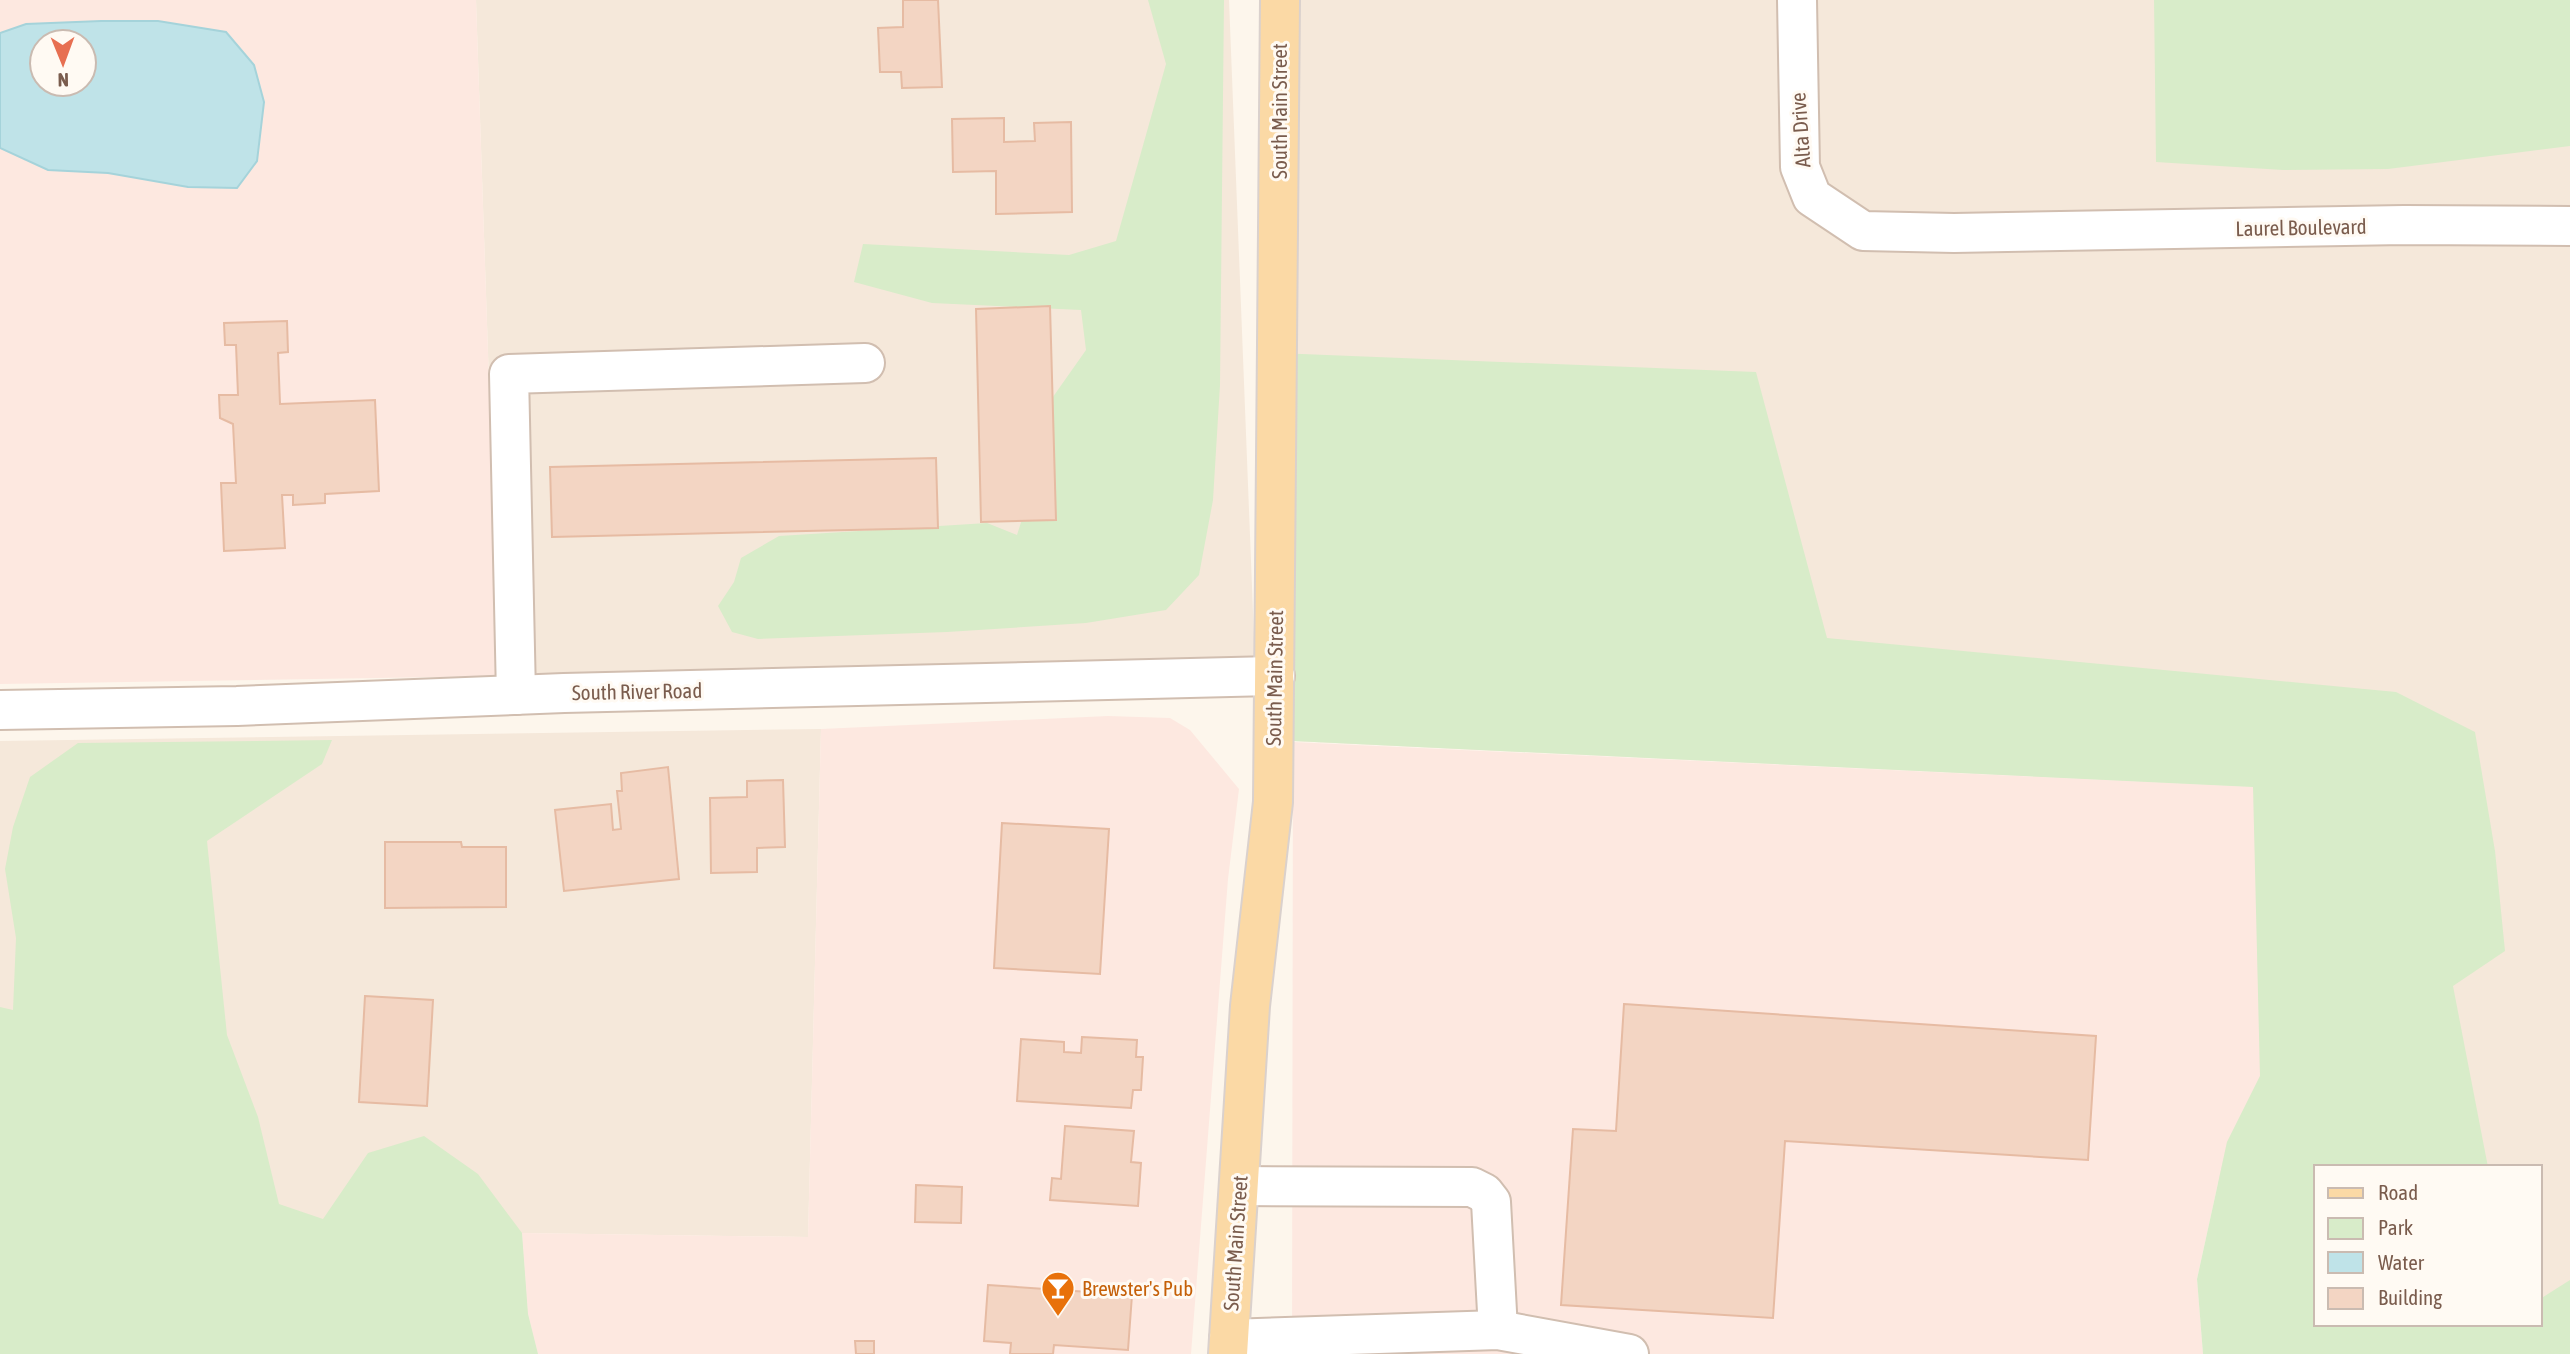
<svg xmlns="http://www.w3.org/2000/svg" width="2570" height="1354" font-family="'Asap Condensed',sans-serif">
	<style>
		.residential { fill: #f5e8da; fill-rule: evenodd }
		.commercial { fill: #fde8e0; fill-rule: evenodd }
		.green { fill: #d8ecc9 }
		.water { fill: #bfe3e8; stroke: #a5d3da; stroke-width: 2; fill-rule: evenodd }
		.building { fill: #f3d5c3; stroke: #e6bba3; stroke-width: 2 }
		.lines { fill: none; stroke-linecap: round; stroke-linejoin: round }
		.minor-casing { stroke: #d1beb0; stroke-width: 42 }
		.major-casing { stroke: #dad1cd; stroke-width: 42 }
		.minor { stroke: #fff; stroke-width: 38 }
		.major { stroke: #fbd9a5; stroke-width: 38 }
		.labels { text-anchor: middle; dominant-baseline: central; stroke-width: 6; stroke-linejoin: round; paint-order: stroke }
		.street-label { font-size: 21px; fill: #7a5c4d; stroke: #fffaf3 }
		.food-label { font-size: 21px; fill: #c56008; stroke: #fffaf3; text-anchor: start }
	</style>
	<rect width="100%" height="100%" fill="#fdf6ec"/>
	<!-- residential -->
	<g class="residential">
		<path d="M476 0H1229L1255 663 499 676Z"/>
		<path d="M1278 0H2570V1354H2203L2253 787 1273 740ZM2316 1167H2540V1324H2316Z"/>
		<path d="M821 729 808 1237 522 1233 528 1314 538 1354H0V741Z"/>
	</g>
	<!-- commercial -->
	<g class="commercial">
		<path d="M0 0H476L499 676 0 684ZM42 42H84V84H42Z"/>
		<path d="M1108 716 1170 718 1190 730 1239 789 1228 879 1191 1354H538L528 1314 522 1233 808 1237 821 729Z"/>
		<path d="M1293 742 2254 787 2260 1076 2227 1142 2197 1279 2203 1354H1292Z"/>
	</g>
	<!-- green -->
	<g class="green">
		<path d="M1148 0H1224L1220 385 1213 500 1199 575 1166 610 1086 623 947 632 758 639 732 632 718 606 734 582 741 558 779 536 987 523 1017 535 1029 497 1024 438 1086 350 1081 310 932 303 854 282 863 244 1069 255 1116 241 1166 64Z"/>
		<path d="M2154 0H2570V146L2388 169 2283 170 2156 162Z"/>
		<path d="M1277 353 1756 372 1827 638 2396 692 2475 732 2495 851 2505 951 2453 986 2488 1167H2316V1324H2540V1299L2570 1280V1354H2203L2197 1279 2227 1142 2260 1076 2253 787 1273 740Z"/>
		<path d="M332 740 322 764 207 841 227 1035 258 1117 279 1204 323 1219 368 1153 424 1136 478 1174 522 1233 528 1314 538 1354H0V1007L13 1010 16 938 5 869 13 827 30 777 78 743Z"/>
	</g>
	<!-- water -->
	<path class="water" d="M101 21H158L226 32 254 65 264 102 257 161 237 188 188 187 108 173 48 170 0 148V33L26 24ZM42 42H84V84H42Z"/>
	<!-- building -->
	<g class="building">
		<path d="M903 0H938L942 87 902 88 901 72H880L878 28 903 27Z"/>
		<path d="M1004 118V142L1035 141 1034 123 1071 122 1072 212 996 214V171L953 172 952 119Z"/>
		<path d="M1050 306 1056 520 981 522 976 309Z"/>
		<path d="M287 321 288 352 278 353 280 404 375 400 379 491 325 494V503L293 505V495H282L285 548 224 551 221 483H236L233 424 220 418 219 395H238L236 345H225L224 323Z"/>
		<path d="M936 458 938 528 552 537 550 467Z"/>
		<path d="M668 767 679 879 564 891 555 810 611 804 613 830 621 829 617 791H622L621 773Z"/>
		<path d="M783 780 785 847 757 848V872L711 873 710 798 747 797V781Z"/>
		<path d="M1002 823 1109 829 1100 974 994 968Z"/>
		<path d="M385 842H461L462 847H506V907L385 908Z"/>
		<path d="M365 996 433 1000 427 1106 359 1102Z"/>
		<path d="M1624 1004 2096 1036 2088 1160 1785 1141 1773 1318 1561 1305 1573 1129 1616 1131Z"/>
		<path d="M1082 1037 1137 1040 1136 1057H1143L1141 1090H1133L1131 1108 1017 1101 1021 1039 1064 1042V1052L1081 1053Z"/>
		<path d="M1065 1126 1134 1131 1131 1162 1141 1163 1138 1206 1050 1200 1052 1178 1061 1179Z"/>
		<path d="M916 1185 962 1187 961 1223 915 1222Z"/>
		<path d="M988 1285 1132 1295 1128 1350 1054 1345 1053 1354H1010L1011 1343 984 1341Z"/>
		<path d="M855 1341H874V1354H856Z"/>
	</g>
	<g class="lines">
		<defs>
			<g id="minor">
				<path d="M1797 0 1800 167 1812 197 1863 231 1954 233 2404 225 2570 226"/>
				<path d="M516 695 509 374 865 363"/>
				<path d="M0 710 237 706 564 693 1275 676"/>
				<path d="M1239 1186 1472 1187 1484 1193 1491 1202 1498 1330"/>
				<path d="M1229 1339 1498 1330 1629 1354"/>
			</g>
			<path id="major" d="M1228 1354 1250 1006 1273 802 1280 0"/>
		</defs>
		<!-- minor casing -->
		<use href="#minor" class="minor-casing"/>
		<!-- major casing -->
		<use href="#major" class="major-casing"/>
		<!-- minor -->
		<use href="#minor" class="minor"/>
		<!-- major -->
		<use href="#major" class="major"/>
	</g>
	<!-- icons -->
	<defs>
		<symbol id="bar-pin" viewBox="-11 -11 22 30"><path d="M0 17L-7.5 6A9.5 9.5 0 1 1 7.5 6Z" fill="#e8710a" stroke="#fffaf3"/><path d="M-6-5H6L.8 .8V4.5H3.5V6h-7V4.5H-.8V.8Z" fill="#fff"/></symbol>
	</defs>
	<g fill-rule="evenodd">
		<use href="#bar-pin" x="1039" y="1269" width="38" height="52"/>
	</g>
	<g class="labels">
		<!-- street labels -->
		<g class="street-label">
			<text transform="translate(1279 111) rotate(-90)">South Main Street</text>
			<text transform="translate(1800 130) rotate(-94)">Alta Drive</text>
			<text transform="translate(2301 227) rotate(-1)">Laurel Boulevard</text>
			<text transform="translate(1274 678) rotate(-89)">South Main Street</text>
			<text transform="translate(637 691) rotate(-1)">South River Road</text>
			<text transform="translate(1235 1243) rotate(-86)">South Main Street</text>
		</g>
		<!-- food labels -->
		<g class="food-label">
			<text x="1082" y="1288">Brewster's Pub</text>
		</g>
	</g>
	<!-- legend -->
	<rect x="2314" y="1165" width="228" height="161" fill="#fffaf3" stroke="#cabbb1" stroke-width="2"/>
	<rect x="2328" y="1188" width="35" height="10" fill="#fbd9a5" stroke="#cabbb1" stroke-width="2"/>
	<text x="2378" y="1200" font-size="21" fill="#7a5c4d">Road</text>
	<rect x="2328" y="1218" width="35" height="21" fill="#d8ecc9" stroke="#cabbb1" stroke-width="2"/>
	<text x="2378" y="1235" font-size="21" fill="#7a5c4d">Park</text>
	<rect x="2328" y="1252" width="35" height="21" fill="#bfe3e8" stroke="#cabbb1" stroke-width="2"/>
	<text x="2378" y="1270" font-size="21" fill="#7a5c4d">Water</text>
	<rect x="2328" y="1288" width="35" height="21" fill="#f3d5c3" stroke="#cabbb1" stroke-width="2"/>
	<text x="2378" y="1305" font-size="21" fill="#7a5c4d">Building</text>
	<!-- north arrow -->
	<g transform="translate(63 63) rotate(179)"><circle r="33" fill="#fffaf3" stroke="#cabbb1" stroke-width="2"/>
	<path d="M0-5L12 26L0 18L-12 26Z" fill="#e76f51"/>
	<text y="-10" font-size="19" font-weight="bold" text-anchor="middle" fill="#7a5c4d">N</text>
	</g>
</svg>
